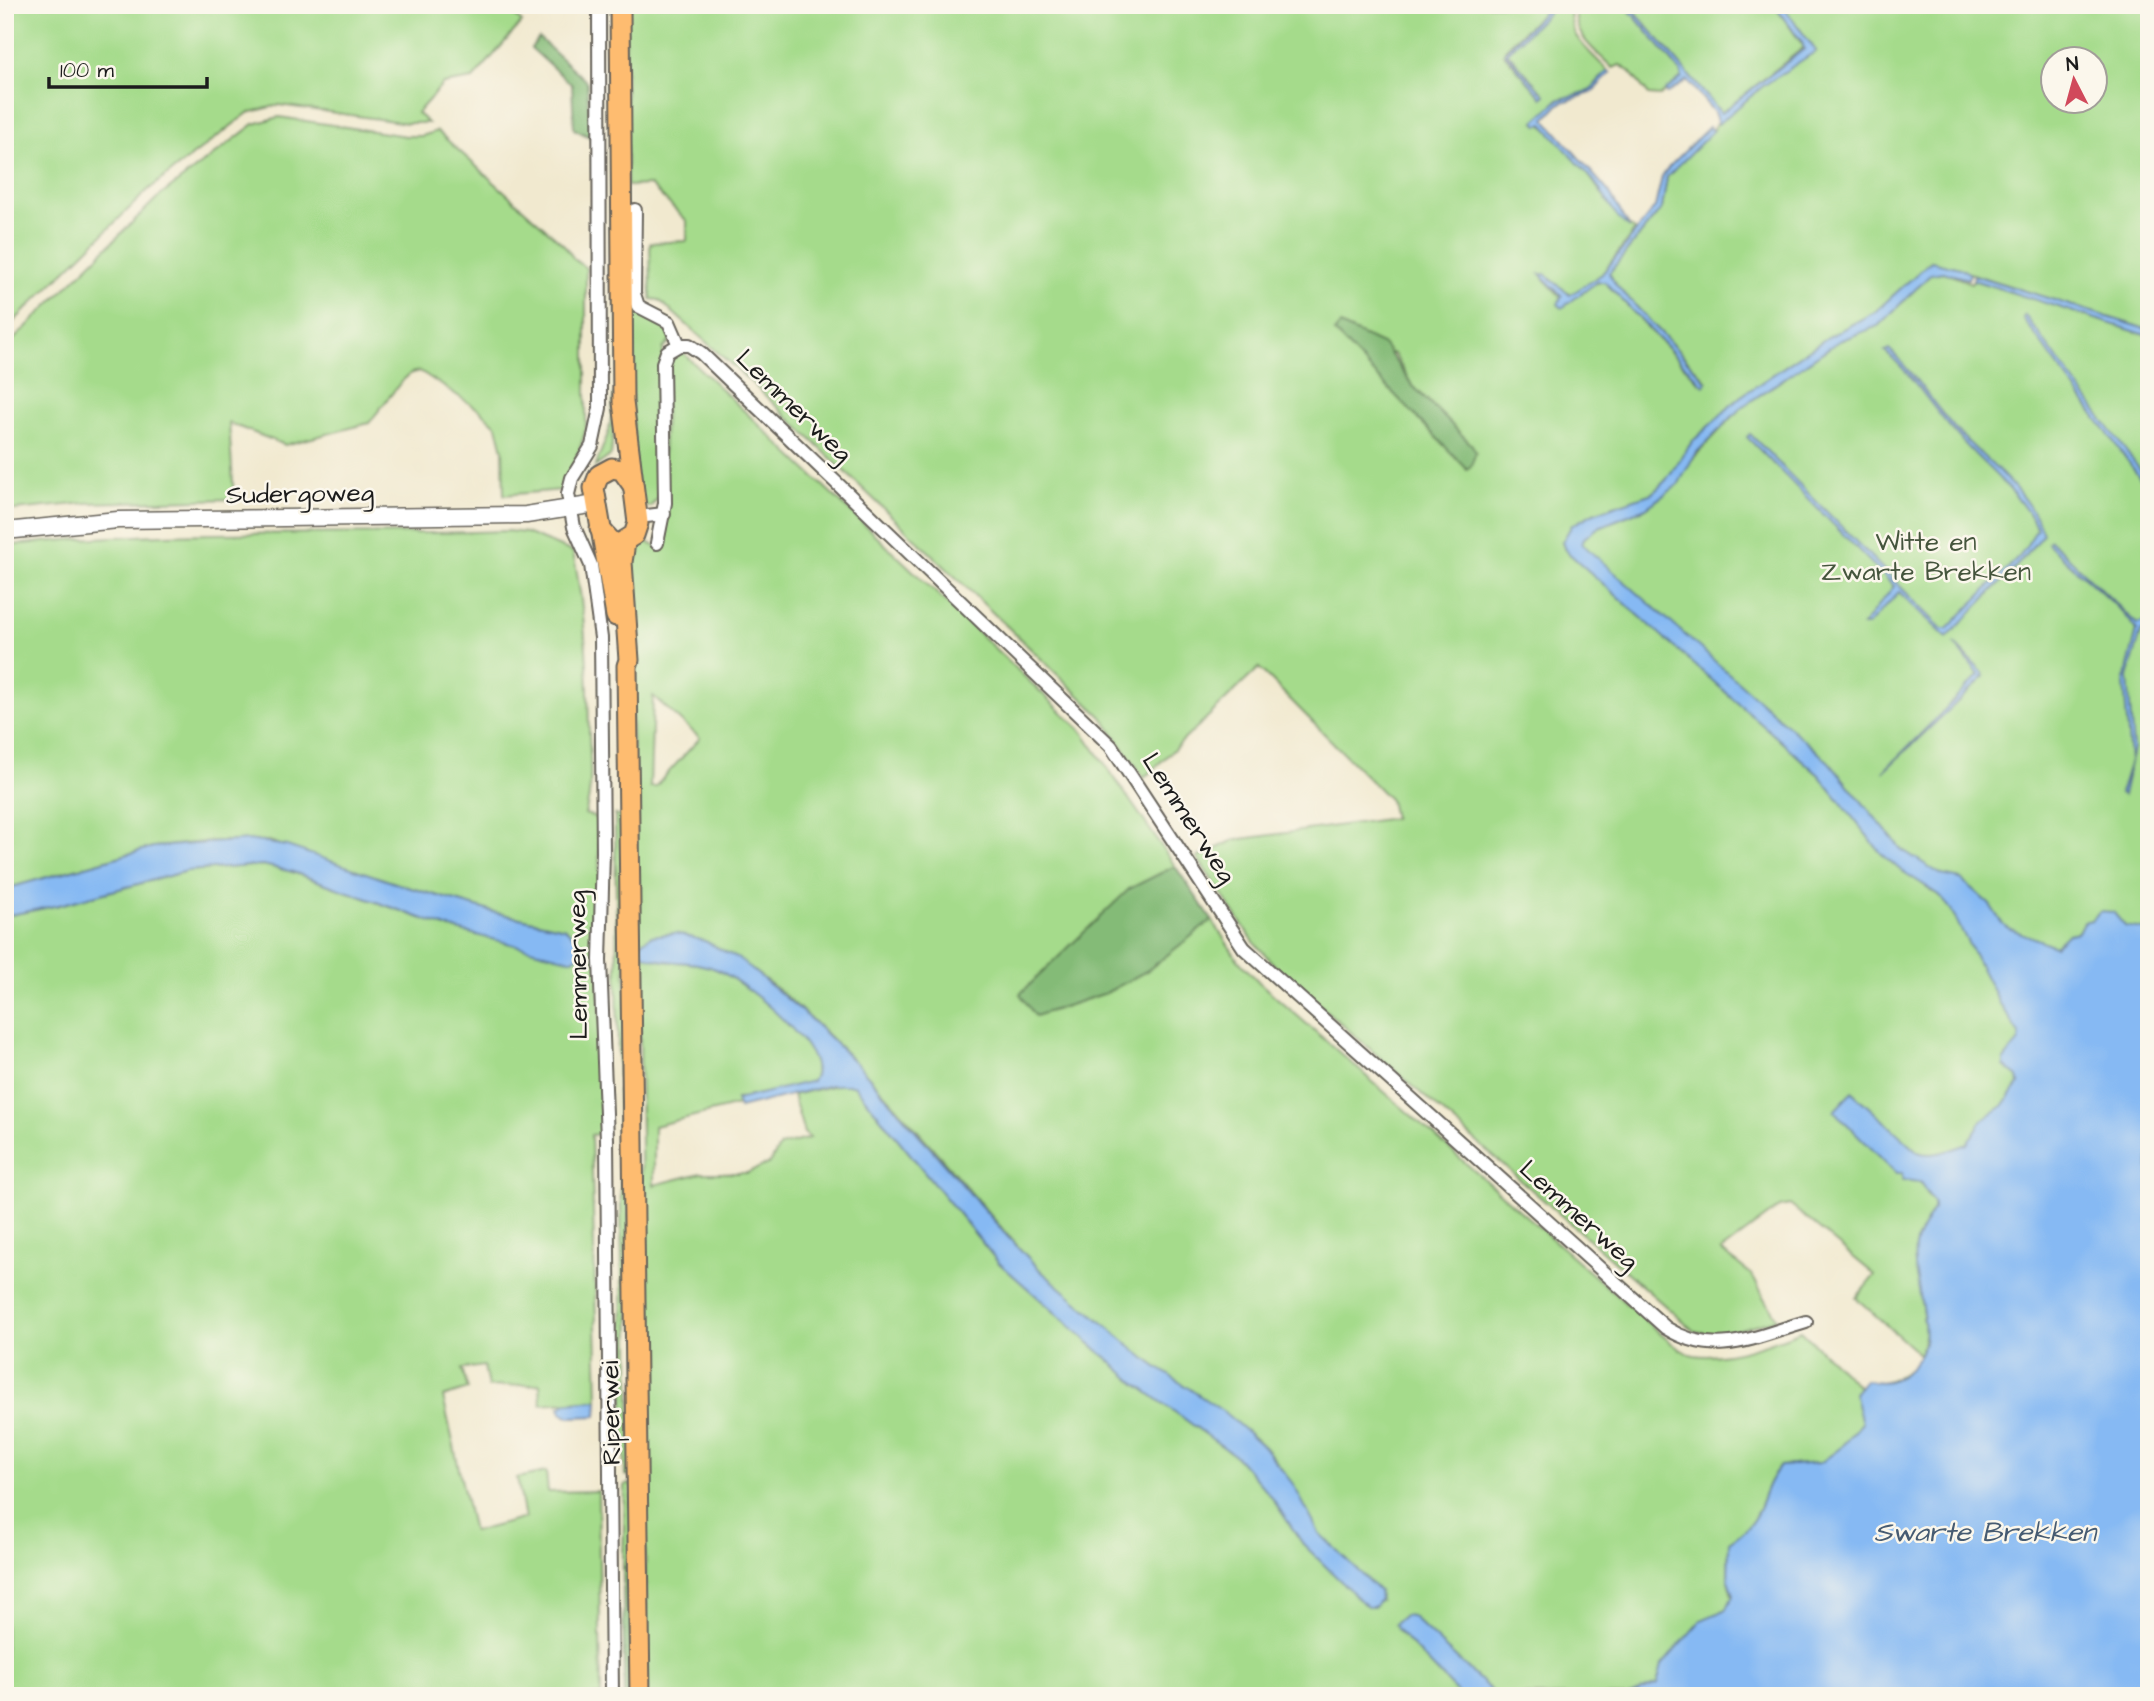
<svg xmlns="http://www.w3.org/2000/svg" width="2154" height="1701" font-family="'Architects Daughter',sans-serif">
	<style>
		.green { fill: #a5db8b; stroke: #607c54; stroke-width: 2; fill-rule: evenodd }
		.forest { fill: #84bb77; stroke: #506c4a; stroke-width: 2 }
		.water { fill: #86b9f3; stroke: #516a88; stroke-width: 2 }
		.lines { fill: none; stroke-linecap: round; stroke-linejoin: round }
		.minor-casing { stroke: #67645b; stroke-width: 16 }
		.tertiary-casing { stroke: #67645b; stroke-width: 19 }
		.primary-casing { stroke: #67645b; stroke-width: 23 }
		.minor { stroke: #fff; stroke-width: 12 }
		.tertiary { stroke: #fff; stroke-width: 16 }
		.primary { stroke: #febc70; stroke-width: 19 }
		.labels { text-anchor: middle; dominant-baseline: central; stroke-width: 5; stroke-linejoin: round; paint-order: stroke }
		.street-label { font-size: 26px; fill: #1c1c1c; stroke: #fbf7ec }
		.park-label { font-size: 26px; fill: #45553d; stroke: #fbf7ec }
		.water-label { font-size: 28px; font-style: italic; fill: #465b72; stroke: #fbf7ec }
	</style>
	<rect width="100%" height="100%" fill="#fbf7ec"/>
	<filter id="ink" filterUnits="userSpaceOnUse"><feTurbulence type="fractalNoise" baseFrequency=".0143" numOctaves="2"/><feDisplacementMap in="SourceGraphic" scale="14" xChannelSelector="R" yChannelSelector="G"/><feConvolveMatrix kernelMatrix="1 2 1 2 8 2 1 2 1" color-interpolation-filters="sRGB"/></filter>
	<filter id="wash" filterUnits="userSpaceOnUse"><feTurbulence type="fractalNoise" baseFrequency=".00686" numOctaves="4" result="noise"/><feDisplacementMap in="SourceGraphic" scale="28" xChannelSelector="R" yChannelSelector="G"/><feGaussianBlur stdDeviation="1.57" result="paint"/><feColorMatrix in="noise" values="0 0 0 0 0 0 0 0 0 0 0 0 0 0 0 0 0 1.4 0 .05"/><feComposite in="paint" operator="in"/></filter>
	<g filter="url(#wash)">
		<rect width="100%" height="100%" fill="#f1e9cf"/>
		<!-- green -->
		<g class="green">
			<path d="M5 5H516L511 12 522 22 473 79 443 84 417 113 428 123H407L279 105 248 113 148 190 5 330Z"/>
			<path d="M625 5H1551L1505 49 1504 54 1542 98 1545 95 1507 52 1556 5H1571C1566 37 1588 49 1608 71L1589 91 1558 100 1535 122C1574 135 1602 209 1635 230L1602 274 1572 294 1542 277 1563 299C1580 300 1588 281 1605 282L1700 383 1707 381 1616 285 1609 273 1662 208 1667 177 1712 131 1716 123 1774 77 1816 51 1782 5H2149V330L1931 261 1875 312 1828 337 1740 397 1692 442 1666 480 1653 493 1594 513 1562 542 1565 550 1819 775 1881 853 1946 901 1900 851 1580 549 1584 538 1599 527 1646 508 1742 407 1839 341 1878 326 1931 274 1943 272 1971 283 1973 280 2149 336V1696L1653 1688 1628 1696H1497L1411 1616 1396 1629 1461 1696H647L639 952C662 967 692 958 718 970 742 981 835 1053 812 1081L807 1084 736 1099 738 1105 654 1126V1185L701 1173H747L770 1163 780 1146 810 1138 804 1133 793 1095 841 1084 854 1085 998 1262 1135 1383 1237 1457 1270 1495 1303 1544 1380 1599 1378 1591C1357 1568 1328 1549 1311 1524 1293 1495 1287 1469 1261 1444 1233 1418 1202 1400 1172 1378 1127 1346 1082 1309 1041 1271 976 1210 735 875 639 944L626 555 639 538 659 548 667 368 670 357 680 350 1083 732 1175 866 1129 889 1052 1011 1106 993 1148 970 1212 920 1238 960 1260 983 1662 1335C1671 1343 1681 1352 1694 1355 1727 1360 1771 1343 1801 1331L1859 1387C1893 1381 1899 1378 1926 1357L1937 1200 1926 1193 1933 1202V1209L1915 1247 1925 1331 1920 1355 1856 1298 1875 1275 1790 1205 1780 1207 1721 1251 1751 1274 1777 1319 1718 1335 1694 1331 1277 968 1254 942 1197 858 1234 840 1394 818 1390 800 1259 668 1144 778 1102 717 751 382 659 300 651 299 650 243 687 241V221L650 185 627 186ZM2052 60H2094V102H2052ZM1334 332 1394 354 1412 385 1472 445 1467 469ZM653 696 700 738 655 787H650ZM1852 1092 1918 1152 1902 1173ZM1820 1463 1800 1471 1746 1538 1738 1600H1733L1728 1580 1729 1542C1768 1518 1756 1495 1780 1466Z"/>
			<path d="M1576 5H1625L1681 72 1682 77 1660 96 1649 95 1630 72 1620 65 1613 68C1593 49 1571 34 1576 5Z"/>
			<path d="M1629 5H1774L1804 47 1721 113Z"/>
			<path d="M279 117 406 136H422L437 131 565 246 574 259 586 268V425C583 449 570 467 562 490L504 495 503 450 497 426 481 411 420 371 411 373 401 382 369 423 285 445 229 423 234 499 87 503 5 511V348L156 199 254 124Z"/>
			<path d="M628 302 665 323 671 340 663 349 660 496 650 507 643 505 635 477Z"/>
			<path d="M614 394H617L611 455 595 467 609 431Z"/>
			<path d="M508 531 526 533 573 552C586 615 588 669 589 734 590 759 593 789 585 814L599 818 601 1134 591 1135 598 1400 541 1404 540 1384 488 1387 484 1366 462 1369 468 1389 443 1397 473 1532 525 1518 517 1478 546 1472 548 1492 598 1491 601 1696H5V916L59 905 187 871 263 865 292 872 446 927 573 959 584 946 565 928 497 913 404 886 269 841H216L153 847 5 889V546C172 526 340 538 508 531Z"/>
			<path d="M615 815 623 817 628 1136 619 1135Z"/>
			<path d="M628 1141 631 1476H625L620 1142Z"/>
			<path d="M631 1484 632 1568H623L625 1485Z"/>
		</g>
		<!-- forest -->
		<g class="forest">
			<path d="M539 38 587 82 590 137 574 129 572 85 531 48Z"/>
			<path d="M1340 325 1384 345 1412 385 1472 445 1476 452 1471 466 1467 469 1334 332Z"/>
			<path d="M1175 866 1212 920 1148 970 1106 993 1035 1016 1020 994 1129 889Z"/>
			<path d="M623 1568H632L633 1696H624Z"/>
		</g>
		<!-- water -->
		<g class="water">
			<path d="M1551 5H1556L1507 53 1545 95 1542 98 1504 52Z"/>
			<path d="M1625 5H1629L1721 113 1804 49 1802 42 1774 5H1782L1816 51 1763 86 1718 124 1714 112 1687 80 1667 94 1665 91 1682 77 1681 72Z"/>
			<path d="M1608 71 1611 73 1591 93 1560 103 1545 119 1609 192 1630 228 1619 219 1594 181 1543 124 1537 125 1535 121 1558 100 1589 91Z"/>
			<path d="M1709 127 1713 131 1667 177 1662 208 1609 273 1616 285 1707 382 1704 386 1605 282H1597L1562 308 1558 304 1562 296 1540 274H1545L1570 295 1602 274 1622 250 1655 207 1662 177 1669 167Z"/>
			<path d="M1931 261 1960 268 1970 274 1968 279 1943 272 1931 274 1878 326 1839 341 1742 407 1695 454 1678 485 1646 508 1599 527 1584 538 1582 544 1829 762 1901 849 1942 875 1961 879 1990 905 2002 923 2008 928 2055 946 2068 934 2078 932 2083 922 2091 920 2101 911 2113 912 2125 926 2149 930V1696H1628L1657 1684 1662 1665 1701 1620 1727 1609 1733 1595 1728 1580 1729 1542C1768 1518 1756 1495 1780 1466L1820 1463 1839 1449 1862 1423 1854 1393 1865 1380C1882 1383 1893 1383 1906 1372 1945 1340 1910 1289 1915 1248 1916 1235 1927 1221 1933 1209V1202L1920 1182 1903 1180 1902 1173H1896L1834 1111 1852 1092 1918 1152C1932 1158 1953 1149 1967 1144L1983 1119 2003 1106 2019 1084 2018 1077 2004 1066V1060L2019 1041V1034L1999 1003 1950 908 1938 894 1899 869 1881 853 1819 775 1565 550 1562 542 1572 525 1594 513 1653 493 1666 480 1692 442 1740 397 1828 337 1875 312Z"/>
			<path d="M1974 275 2149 330V336L1973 280Z"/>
			<path d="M2025 315 2149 482V490L2023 318Z"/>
			<path d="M1889 349C1916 375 1935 408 1961 435 1991 466 2028 491 2043 534L2020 562 1947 638 1899 592 1867 626H1862L1894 586 1747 437 1750 434 1942 629H1947L2020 556 2037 529C2018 489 1984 467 1956 434 1931 407 1913 375 1885 351Z"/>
			<path d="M2050 540 2137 624 2149 620V625L2141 632 2128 677 2133 749 2123 795 2120 793 2130 761 2124 683 2137 630C2112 597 2076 573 2048 543Z"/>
			<path d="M1954 643 1983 673 1984 677 1883 772 1979 675Z"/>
			<path d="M249 840 287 846 404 886 497 913 565 928 584 946 583 952 573 959H568L446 927 293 872 263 865 187 871 59 905 5 916V889L153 847Z"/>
			<path d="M675 933 705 941 739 959 804 1013 860 1067 1008 1237 1042 1272 1151 1363 1224 1412 1264 1447 1293 1484 1319 1533 1379 1591 1380 1599 1374 1607H1367L1303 1544 1270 1495 1237 1457 1135 1383 998 1262 854 1085H831L739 1108 736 1100 812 1081C835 1053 742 981 718 970 692 958 662 967 639 952V944L651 936Z"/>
			<path d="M598 1400 597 1416 570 1417 562 1413 560 1407 566 1403Z"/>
			<path d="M1404 1615 1411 1616 1497 1696H1461L1396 1629 1394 1624Z"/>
		</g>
	</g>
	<g filter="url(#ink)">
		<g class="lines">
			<defs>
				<g id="minor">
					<path d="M599 5 600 408 592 446 572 478 568 494 574 527 591 565 601 638 603 852 600 960 607 1139 612 1696"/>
					<path d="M635 210 634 294 638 306 669 322 679 345H689L701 353 1111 746 1244 948 1666 1328C1716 1359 1754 1337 1806 1322"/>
					<path d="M638 517 664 514"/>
					<path d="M657 543 665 503 663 363 667 352 679 345"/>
				</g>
				<path id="tertiary" d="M5 531 118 520 526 515 596 504"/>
				<g id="primary">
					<path d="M600 529 612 542 619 544 634 535 638 523 623 402 620 5"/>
					<path d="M625 543 622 562 629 660 627 666 640 1696"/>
					<path d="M616 616 594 488 599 475 612 468 622 470 632 484"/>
				</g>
			</defs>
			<!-- minor casing -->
			<use href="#minor" class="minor-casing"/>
			<!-- tertiary casing -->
			<use href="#tertiary" class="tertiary-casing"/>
			<!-- primary casing -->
			<use href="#primary" class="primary-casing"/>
			<!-- minor -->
			<use href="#minor" class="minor"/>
			<!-- tertiary -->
			<use href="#tertiary" class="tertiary"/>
			<!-- primary -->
			<use href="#primary" class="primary"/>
		</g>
	</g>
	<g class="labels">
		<!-- street labels -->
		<g class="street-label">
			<text transform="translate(794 406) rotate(44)">Lemmerweg</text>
			<text transform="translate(300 494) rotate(-1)">Sudergoweg</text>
			<text transform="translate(1189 818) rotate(57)">Lemmerweg</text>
			<text transform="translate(578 965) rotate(-91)">Lemmerweg</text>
			<text transform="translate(1579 1215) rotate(42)">Lemmerweg</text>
			<text transform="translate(611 1413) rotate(-91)">Riperwei</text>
		</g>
		<!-- park labels -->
		<g class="park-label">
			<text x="1926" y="542">Witte en<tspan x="1926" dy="30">Zwarte Brekken</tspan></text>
		</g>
		<!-- water labels -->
		<g class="water-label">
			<text x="1985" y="1532">Swarte Brekken</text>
		</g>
	</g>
	<!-- margin -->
	<rect width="2154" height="1701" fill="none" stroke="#fbf7ec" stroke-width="28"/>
	<!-- north arrow -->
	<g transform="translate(2074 80) rotate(354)"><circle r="33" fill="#fbf7ec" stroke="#a29f99" stroke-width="2"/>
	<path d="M0-5L12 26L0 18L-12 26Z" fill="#d1495b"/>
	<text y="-10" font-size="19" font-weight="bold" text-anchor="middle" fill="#1c1c1c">N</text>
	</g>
	<!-- scale -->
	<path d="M49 77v10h158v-10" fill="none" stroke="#1c1c1c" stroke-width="3.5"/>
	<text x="60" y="77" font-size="21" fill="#1c1c1c" stroke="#fbf7ec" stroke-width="5" paint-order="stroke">100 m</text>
</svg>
